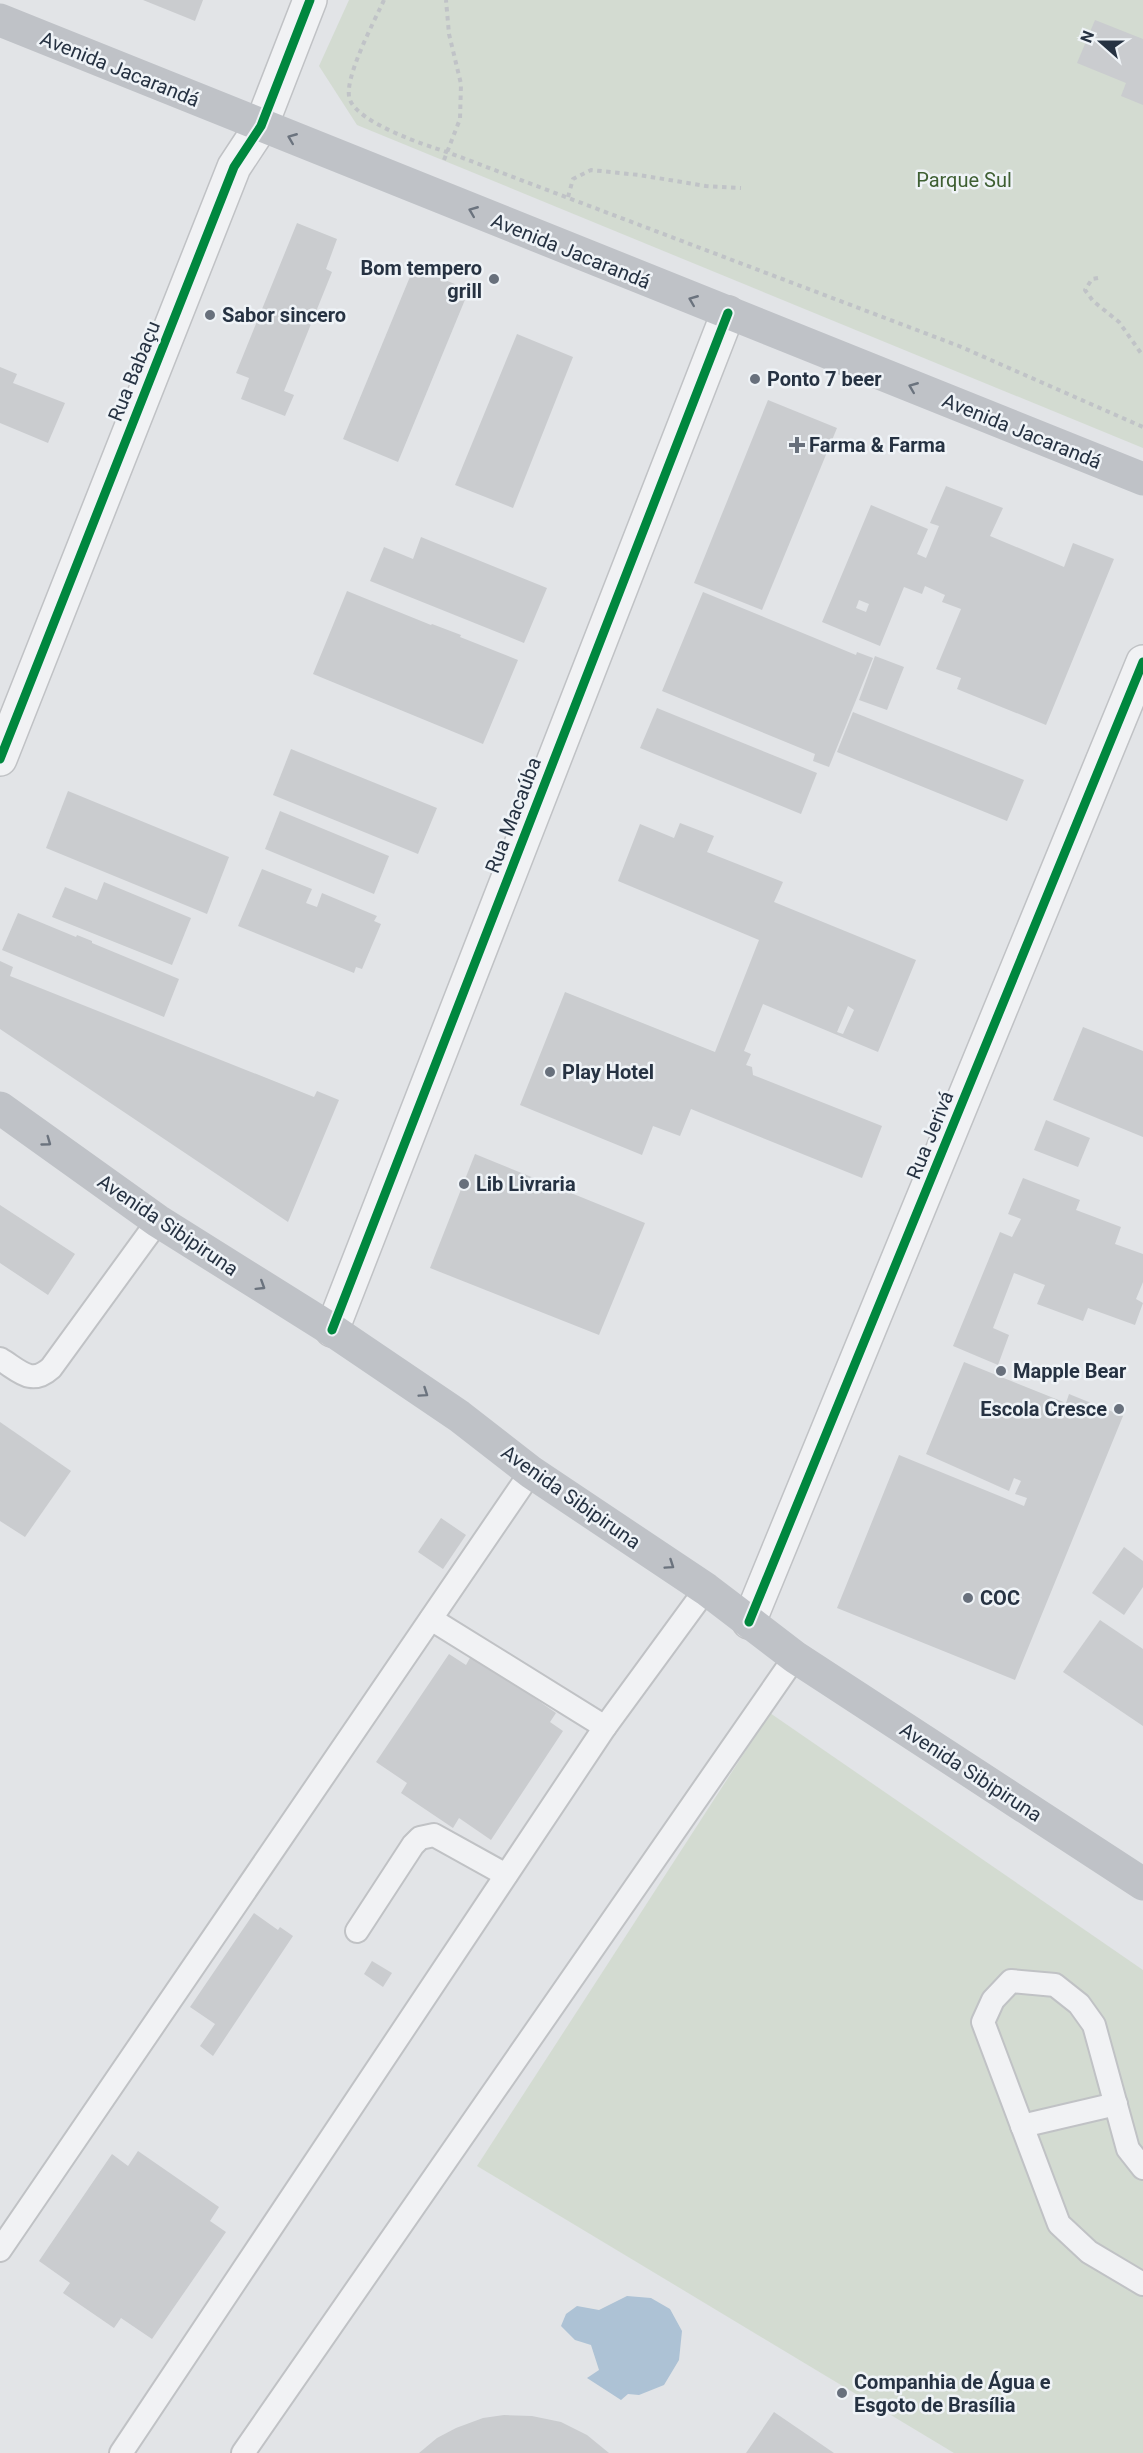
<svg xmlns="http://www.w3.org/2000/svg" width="1143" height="2453" font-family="Roboto,sans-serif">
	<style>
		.green { fill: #d3dbd1 }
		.water { fill: #adc2d5 }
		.building { fill: #cacccf; fill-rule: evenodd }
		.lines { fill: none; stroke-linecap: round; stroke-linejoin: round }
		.service-casing { stroke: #c0c2c5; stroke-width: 26 }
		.minor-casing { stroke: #c0c2c5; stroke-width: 36 }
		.path { stroke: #c0c3c7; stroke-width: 4; stroke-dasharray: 4.5 4.5; stroke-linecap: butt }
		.service { stroke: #f1f2f4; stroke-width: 22 }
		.minor { stroke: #f1f2f4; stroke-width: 33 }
		.secondary { stroke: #bfc2c7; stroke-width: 33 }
		.cycleway-casing { stroke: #eff3f7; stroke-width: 13 }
		.cycleway { stroke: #00873e; stroke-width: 9 }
		.oneway { stroke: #6b737e }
		.poi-dot { fill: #68707c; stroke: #eff3f7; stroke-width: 2 }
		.labels { text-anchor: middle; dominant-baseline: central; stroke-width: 5; stroke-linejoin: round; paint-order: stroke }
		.street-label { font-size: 20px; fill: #263242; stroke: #eff3f7 }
		.park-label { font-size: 20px; fill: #3e5f32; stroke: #eff3f7 }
		.poi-label { font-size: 20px; font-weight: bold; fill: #263242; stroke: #eff3f7; text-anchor: start }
	</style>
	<rect width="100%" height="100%" fill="#e2e4e7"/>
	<!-- green -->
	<g class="green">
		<path d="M349 0H1143V448L357 125 319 66Z"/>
		<path d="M770 1713 1143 1970V2453H954L477 2166Z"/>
	</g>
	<!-- water -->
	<path class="water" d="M627 2296 651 2298 670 2309 682 2331 679 2360 664 2385 639 2395 628 2394 621 2400 587 2378 599 2370 591 2345 575 2340 561 2326 566 2314 577 2306 599 2310Z"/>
	<!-- building -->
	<g class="building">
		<path d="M143 0H203L195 21Z"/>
		<path d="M1095 20 1143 39V105L1121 96 1126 83 1077 63Z"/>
		<path d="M297 223 337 239 326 269 332 272 284 391 294 395 285 416 241 399 249 378 236 373Z"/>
		<path d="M414 267 469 290 398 462 343 439Z"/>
		<path d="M517 334 573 357 513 508 455 485Z"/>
		<path d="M0 367 17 374 13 383 65 403 48 443 0 423Z"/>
		<path d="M768 400 837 428 762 610 694 583Z"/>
		<path d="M946 486 1003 508 990 536 1045 559 1064 567 1073 543 1114 559 1046 725 957 689 961 678 936 669 961 609 942 602 945 595 925 586 922 594 904 587 880 646 822 622 871 505 928 529 917 554 926 558 939 526 930 523ZM859 600 869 604 866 612 856 608Z"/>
		<path d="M421 537 547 588 524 643 370 581 384 547 413 559Z"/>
		<path d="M347 591 431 625 432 624 461 635 460 637 518 660 483 744 313 674Z"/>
		<path d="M703 592 856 655 857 652 873 658 829 767 813 761 815 754 662 691Z"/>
		<path d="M875 656 904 667 887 710 859 700Z"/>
		<path d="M657 708 817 773 801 814 640 748Z"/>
		<path d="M853 712 1024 780 1007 821 837 752Z"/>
		<path d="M291 749 437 808 418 854 273 795Z"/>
		<path d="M68 791 229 857 207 914 46 848Z"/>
		<path d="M280 811 389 856 374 894 265 849Z"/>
		<path d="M680 823 714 836 707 852 783 882 774 902 916 960 878 1052 763 1004 744 1051 751 1054 746 1065 752 1067 753 1075 882 1126 862 1178 691 1109 680 1136 653 1126 642 1155 520 1105 565 992 715 1052 759 940 618 881 640 824 674 838ZM848 1006 854 1010 843 1034 837 1032Z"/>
		<path d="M262 869 312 889 306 903 317 907 322 893 377 916 374 921 381 924 362 969 356 967 354 973 238 926Z"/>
		<path d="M104 882 191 918 172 965 52 917 65 887 97 900Z"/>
		<path d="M18 913 76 937 77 935 92 941V943L179 979 164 1017 2 950Z"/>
		<path d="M0 961 13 967 10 976 314 1097 317 1091 339 1100 288 1222 0 1029Z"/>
		<path d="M1083 1027 1143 1051V1137L1053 1100Z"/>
		<path d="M1046 1120 1090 1138 1078 1167 1034 1150Z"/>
		<path d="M475 1154 645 1223 599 1335 430 1268Z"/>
		<path d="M1023 1178 1080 1200 1076 1210 1121 1227 1115 1244 1143 1254V1282L1136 1299 1143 1303 1135 1325 1088 1308 1083 1321 1037 1304 1045 1285 1014 1273 993 1328 1009 1335 998 1365 953 1346 1000 1232 1012 1237 1021 1219 1008 1214Z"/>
		<path d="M0 1205 75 1254 48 1295 0 1263Z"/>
		<path d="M964 1362 1066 1403 1069 1394 1123 1416 1015 1680 837 1608 899 1455 1024 1506 1027 1498 1015 1494 1021 1481 1014 1478 1009 1491 926 1454Z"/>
		<path d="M0 1422 71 1471 25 1537 0 1521Z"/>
		<path d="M441 1518 466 1535 443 1569 418 1552Z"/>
		<path d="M1124 1547 1143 1561V1587L1124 1615 1092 1593Z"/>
		<path d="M1100 1620 1143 1649V1726L1063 1672Z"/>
		<path d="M449 1654 466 1665 471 1656 487 1665 556 1713 550 1722 563 1731 491 1840 459 1818 453 1828 401 1793 407 1783 376 1762Z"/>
		<path d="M254 1913 278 1930 280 1927 293 1936 213 2056 200 2046 215 2024 190 2007Z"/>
		<path d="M372 1961 392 1973 383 1987 364 1974Z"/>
		<path d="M138 2151 219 2207 210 2221 226 2232 152 2339 121 2318 114 2328 63 2293 70 2283 39 2261 112 2154 128 2166Z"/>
		<path d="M774 2412 834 2453H746Z"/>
		<path d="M504 2415 532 2416 561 2422 587 2435 609 2453H419L437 2438 456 2428 483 2418Z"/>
	</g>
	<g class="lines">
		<defs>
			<g id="service">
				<path d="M0 1359C20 1371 31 1386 51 1368L158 1221"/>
				<path d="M431 1619 605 1727 706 1589"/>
				<path d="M357 1931 413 1845 420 1838 434 1835 506 1875"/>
				<path d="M1022 2126 1116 2104"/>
				<path d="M1143 2168 1128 2149 1094 2025 1079 2004 1055 1985 1011 1981 993 2000 983 2022 1059 2224 1089 2252 1143 2284"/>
				<path d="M0 2250 531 1472"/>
				<path d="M121 2453 605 1727"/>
				<path d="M243 2453 795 1657"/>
			</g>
			<g id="minor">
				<path d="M0 759 234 167 261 126 310 0"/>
				<path d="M332 1330 728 313"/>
				<path d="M749 1622 1143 662"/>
			</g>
		</defs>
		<!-- service casing -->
		<use href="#service" class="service-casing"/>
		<!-- minor casing -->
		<use href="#minor" class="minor-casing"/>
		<!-- path -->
		<g class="path">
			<path d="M384 0C375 20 342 81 350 100 359 123 424 145 447 152L959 346 1143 427"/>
			<path d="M444 160 460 119 461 84 449 34 446 0"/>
			<path d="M568 197 573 179 591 170 639 175 706 186 741 188"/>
			<path d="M1098 278 1092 279 1085 290 1093 301 1119 322 1143 356"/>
		</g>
		<!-- service -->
		<use href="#service" class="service"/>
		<!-- minor -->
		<use href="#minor" class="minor"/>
		<!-- secondary -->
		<g class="secondary">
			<path d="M0 20 1143 479"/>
			<path d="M0 1108 158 1221 332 1330 459 1416 531 1472 706 1589 795 1657 1143 1884"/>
		</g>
		<defs>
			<g id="cycleway">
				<path d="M0 759 234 167 261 126 310 0"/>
				<path d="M332 1330 728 313"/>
				<path d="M749 1622 1143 662"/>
			</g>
		</defs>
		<!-- cycleway casing -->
		<use href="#cycleway" class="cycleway-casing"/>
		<!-- cycleway -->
		<use href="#cycleway" class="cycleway"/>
	</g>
	<!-- one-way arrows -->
	<defs><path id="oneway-chevron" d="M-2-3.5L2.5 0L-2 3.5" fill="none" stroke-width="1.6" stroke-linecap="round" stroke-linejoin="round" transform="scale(1.5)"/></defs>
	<g class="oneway">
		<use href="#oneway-chevron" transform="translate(292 138) rotate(-158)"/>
		<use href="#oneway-chevron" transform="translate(473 211) rotate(-158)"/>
		<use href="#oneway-chevron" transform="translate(693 300) rotate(-158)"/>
		<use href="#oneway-chevron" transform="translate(913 387) rotate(-158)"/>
		<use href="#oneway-chevron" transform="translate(47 1142) rotate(36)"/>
		<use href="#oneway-chevron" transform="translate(261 1286) rotate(32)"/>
		<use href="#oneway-chevron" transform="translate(424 1393) rotate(34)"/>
		<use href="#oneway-chevron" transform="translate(670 1565) rotate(34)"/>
	</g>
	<!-- markers -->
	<g class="poi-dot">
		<circle cx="494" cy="279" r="6"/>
		<circle cx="210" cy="315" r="6"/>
		<circle cx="755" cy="379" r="6"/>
		<path d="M794 436h6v6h6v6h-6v6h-6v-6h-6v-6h6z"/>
		<circle cx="550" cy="1072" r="6"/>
		<circle cx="464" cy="1184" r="6"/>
		<circle cx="1001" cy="1371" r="6"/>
		<circle cx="1119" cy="1409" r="6"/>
		<circle cx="968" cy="1598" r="6"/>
		<circle cx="842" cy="2393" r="6"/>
	</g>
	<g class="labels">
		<!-- street labels -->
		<g class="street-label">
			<text transform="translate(120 69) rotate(22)">Avenida Jacarandá</text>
			<text transform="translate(571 251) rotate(22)">Avenida Jacarandá</text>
			<text transform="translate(134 371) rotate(-68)">Rua Babaçu</text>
			<text transform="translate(1022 431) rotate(22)">Avenida Jacarandá</text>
			<text transform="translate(513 815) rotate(-69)">Rua Macaúba</text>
			<text transform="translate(930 1135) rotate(-68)">Rua Jerivá</text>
			<text transform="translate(168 1225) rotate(34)">Avenida Sibipiruna</text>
			<text transform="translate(571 1497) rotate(35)">Avenida Sibipiruna</text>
			<text transform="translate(971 1772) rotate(33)">Avenida Sibipiruna</text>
		</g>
		<!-- park labels -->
		<g class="park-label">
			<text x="964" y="180">Parque Sul</text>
		</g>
		<!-- poi labels -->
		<g class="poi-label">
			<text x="482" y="268" text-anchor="end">Bom tempero<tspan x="482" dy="23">grill</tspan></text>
			<text x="222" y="315">Sabor sincero</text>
			<text x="767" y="379">Ponto 7 beer</text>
			<text x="809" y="445">Farma &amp; Farma</text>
			<text x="562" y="1072">Play Hotel</text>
			<text x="476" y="1184">Lib Livraria</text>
			<text x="1013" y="1371">Mapple Bear</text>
			<text x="1107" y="1409" text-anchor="end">Escola Cresce</text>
			<text x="980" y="1598">COC</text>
			<text x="854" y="2382">Companhia de Água e<tspan x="854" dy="23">Esgoto de Brasília</tspan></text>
		</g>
	</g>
	<!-- north arrow -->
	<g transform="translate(1101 42) rotate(291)" stroke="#eff3f7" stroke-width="4.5" paint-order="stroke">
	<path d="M0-4.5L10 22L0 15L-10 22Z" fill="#263242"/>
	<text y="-9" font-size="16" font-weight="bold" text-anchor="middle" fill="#263242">N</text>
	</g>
</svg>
